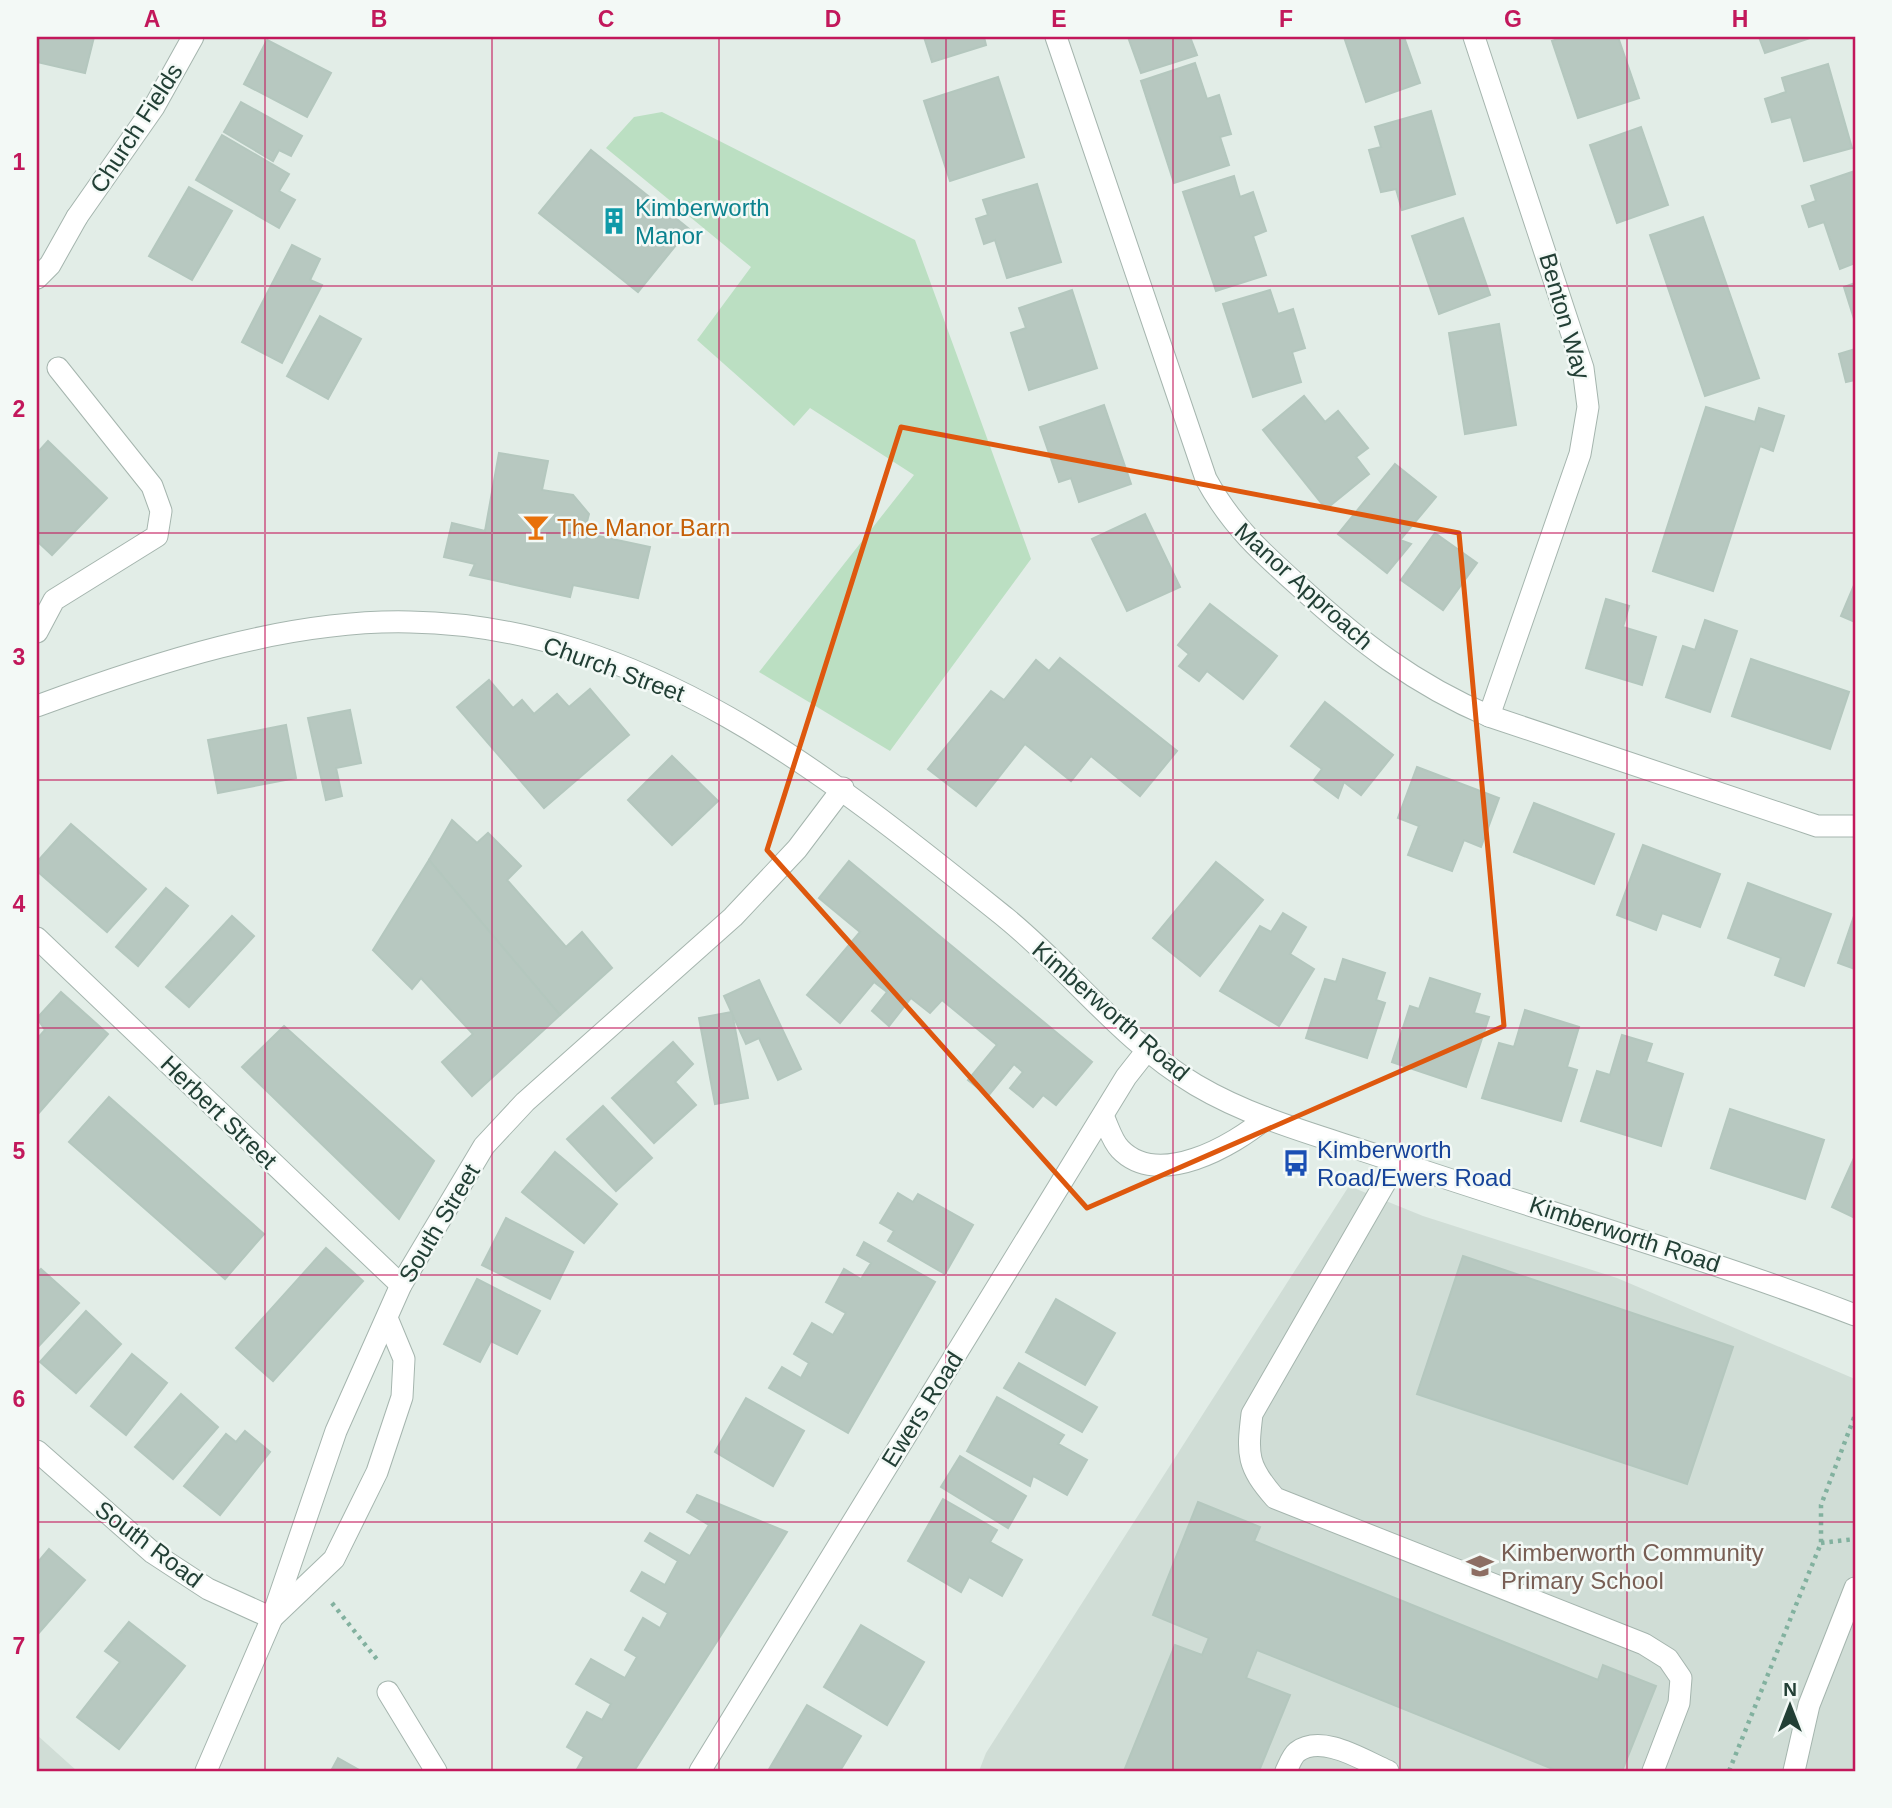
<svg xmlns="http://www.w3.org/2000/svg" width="1892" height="1808" font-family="Helvetica,sans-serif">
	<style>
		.built { fill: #d0ddd6 }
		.green { fill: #bbdfc2 }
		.building { fill: #b7c8c0; stroke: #b4c7be; stroke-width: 2 }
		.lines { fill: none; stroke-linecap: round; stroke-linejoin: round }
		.service-casing { stroke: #a5b5ae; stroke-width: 23 }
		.minor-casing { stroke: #a5b5ae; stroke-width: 23 }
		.tertiary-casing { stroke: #a5b5ae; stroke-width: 23 }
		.path { stroke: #82b19f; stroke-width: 4.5; stroke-dasharray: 3.5 5; stroke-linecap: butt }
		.service { stroke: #fff; stroke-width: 21 }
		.minor { stroke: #fff; stroke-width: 21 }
		.tertiary { stroke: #fff; stroke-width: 21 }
		.marked { fill: none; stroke: #de580e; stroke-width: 5; stroke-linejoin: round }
		.grid { fill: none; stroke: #c2185b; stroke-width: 2; stroke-opacity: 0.55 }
		.labels { text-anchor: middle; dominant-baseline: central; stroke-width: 5; stroke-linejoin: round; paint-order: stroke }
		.street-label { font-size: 24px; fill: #223f35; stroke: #f3f9f6 }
		.culture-label { font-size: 24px; fill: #0d838f; stroke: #f3f9f6; text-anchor: start }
		.food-label { font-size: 24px; fill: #c56008; stroke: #f3f9f6; text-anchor: start }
		.transit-label { font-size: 24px; fill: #164399; stroke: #f3f9f6; text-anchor: start }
		.education-label { font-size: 24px; fill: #785e54; stroke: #f3f9f6; text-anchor: start }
		.neatline { fill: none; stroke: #c2185b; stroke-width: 2.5 }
		.grid-label { font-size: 23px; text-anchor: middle; font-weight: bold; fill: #c2185b }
	</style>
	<rect width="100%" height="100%" fill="#e2ede7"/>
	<!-- built -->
	<g class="built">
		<path d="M1349 1186 1423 1216 1617 1278 1855 1379V1771H979L986 1753Z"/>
		<path d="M37 1735 77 1771H37Z"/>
	</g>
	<!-- green -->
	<path class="green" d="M662 112 915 240 1031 559 890 751 759 672 914 475 810 408 794 426 697 340 751 267 606 148 634 117Z"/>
	<!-- building -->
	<g class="building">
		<path d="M39 37H94L85 73 37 62Z"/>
		<path d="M924 37H984L986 45 932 62Z"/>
		<path d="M1128 37H1190L1197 55 1141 73Z"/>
		<path d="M1344 37H1404L1420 83 1366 102Z"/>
		<path d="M1564 37H1618L1639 98 1578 118 1552 41Z"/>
		<path d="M1759 37H1813L1765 53Z"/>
		<path d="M267 40 331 73 307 117 244 84Z"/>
		<path d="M1195 63 1207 99 1219 95 1231 134 1220 137 1229 165 1174 183 1141 81Z"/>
		<path d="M1828 64 1852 148 1804 161 1791 117 1772 122 1765 99 1786 92 1782 78Z"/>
		<path d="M998 77 1024 157 950 181 924 101Z"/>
		<path d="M241 102 302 136 291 156 279 150 273 161 224 132Z"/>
		<path d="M1431 111 1455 194 1402 210 1396 189 1381 192 1369 150 1381 147 1375 127Z"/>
		<path d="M1641 127 1668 205 1617 223 1590 145Z"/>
		<path d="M222 135 289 174 279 191 295 200 279 228 196 180Z"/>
		<path d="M591 150 689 229 638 292 539 213Z"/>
		<path d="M1855 171V263L1840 269 1824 222 1809 227 1802 206 1816 201 1811 186Z"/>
		<path d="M1234 176 1240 197 1253 192 1266 231 1253 236 1266 275 1216 291 1183 192Z"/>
		<path d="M1037 184 1061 262 1007 278 995 240 984 244 976 219 988 215 983 200Z"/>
		<path d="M189 187 232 211 192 280 149 256Z"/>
		<path d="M1703 217 1759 378 1705 396 1650 235Z"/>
		<path d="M1463 218 1490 295 1439 314 1412 236Z"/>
		<path d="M292 245 320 259 310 280 322 285 282 363 242 342Z"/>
		<path d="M1855 283V322L1844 287Z"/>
		<path d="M1072 290 1097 368 1029 390 1011 333 1026 328 1019 308Z"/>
		<path d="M1270 290 1278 314 1293 309 1305 348 1292 352 1301 382 1253 397 1223 304Z"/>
		<path d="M320 316 361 339 328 399 287 376Z"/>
		<path d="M1499 324 1516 425 1465 434 1449 333Z"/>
		<path d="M1855 349V380L1846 382 1839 354Z"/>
		<path d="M1304 396 1325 422 1338 411 1368 448 1356 457 1369 474 1326 509 1263 430Z"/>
		<path d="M1104 405 1131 484 1079 502 1071 478 1059 482 1040 427Z"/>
		<path d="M1706 407 1755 422 1759 408 1784 416 1773 451 1760 446 1713 591 1653 571Z"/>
		<path d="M48 441 107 498 52 555 37 541V449L39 451Z"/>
		<path d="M499 453 548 461 542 490 573 495 589 514 584 533 650 547 638 598 573 585 570 597 470 575 475 564 444 557 452 523 485 531Z"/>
		<path d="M1395 464 1436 497 1400 540 1411 544 1387 573 1338 534Z"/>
		<path d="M1145 514 1180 587 1127 611 1092 539Z"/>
		<path d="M1435 533 1477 563 1443 610 1401 580Z"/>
		<path d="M1855 583V622L1841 616Z"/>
		<path d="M1606 599 1629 606 1623 627 1656 637 1642 685 1586 668Z"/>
		<path d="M1210 604 1277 656 1243 699 1207 671 1199 681 1179 666 1189 654 1178 645Z"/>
		<path d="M1705 620 1737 631 1710 712 1666 697 1683 646 1695 650Z"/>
		<path d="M1060 658 1177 751 1140 796 1091 756 1071 781 1025 744 976 806 928 769 991 691 1004 700 1036 660 1049 671Z"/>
		<path d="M1751 659 1849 692 1830 749 1732 716Z"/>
		<path d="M489 680 513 708 522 700 534 714 557 694 569 707 590 689 629 735 544 808 457 707Z"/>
		<path d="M1325 702 1393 755 1361 795 1344 782 1338 798 1314 780 1322 769 1291 746Z"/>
		<path d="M350 710 361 763 336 768 342 796 326 800 308 718Z"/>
		<path d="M286 725 296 778 218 793 208 740Z"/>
		<path d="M672 756 718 801 672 845 628 800Z"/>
		<path d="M1417 767 1499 798 1481 847 1464 840 1452 871 1408 855 1419 826 1398 818Z"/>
		<path d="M1534 803 1614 834 1594 884 1514 852Z"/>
		<path d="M452 820 477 843 488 833 521 866 507 880 566 947 582 932 612 968 560 1015 429 860Z"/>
		<path d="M71 824 146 889 107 932 37 871V862Z"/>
		<path d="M1643 845 1720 874 1700 927 1662 913 1656 930 1617 915Z"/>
		<path d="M429 860 560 1015 472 1096 442 1062 473 1034 421 978 412 989 373 950Z"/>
		<path d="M849 861 1092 1062 1056 1105 1043 1095 1033 1107 1010 1088 1023 1072 1014 1064 988 1096 968 1080 997 1045 942 1000 930 1013 911 998 889 1026 872 1011 887 992 874 982 840 1023 807 995 860 932 819 898Z"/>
		<path d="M1216 862 1263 900 1200 976 1153 938Z"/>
		<path d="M1748 883 1831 914 1804 986 1775 975 1781 958 1728 938Z"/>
		<path d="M166 888 188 906 138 966 116 947Z"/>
		<path d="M1283 913 1306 927 1290 954 1314 969 1279 1026 1220 991 1260 926 1271 932Z"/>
		<path d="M1855 913V969L1838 963Z"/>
		<path d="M232 916 254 936 189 1007 166 987Z"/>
		<path d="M1343 959 1385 973 1376 1000 1385 1003 1367 1058 1306 1038 1325 979 1336 982Z"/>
		<path d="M1430 978 1480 994 1474 1013 1489 1017 1466 1087 1392 1062 1410 1006 1419 1009Z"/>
		<path d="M759 980 801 1069 778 1080 759 1038 746 1044 724 996Z"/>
		<path d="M61 992 108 1034 37 1115V1039L45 1030 37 1018Z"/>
		<path d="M1525 1010 1579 1027 1567 1067 1577 1070 1561 1121 1482 1098 1499 1043 1514 1047Z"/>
		<path d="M732 1012 748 1098 715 1104 699 1018Z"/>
		<path d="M284 1026 434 1161 399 1219 242 1067Z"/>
		<path d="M1622 1035 1652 1044 1646 1062 1683 1074 1661 1146 1581 1121 1597 1071 1610 1075Z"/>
		<path d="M673 1042 693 1064 675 1082 696 1105 654 1143 612 1098Z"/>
		<path d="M109 1097 264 1234 225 1279 69 1142Z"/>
		<path d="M603 1106 652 1158 616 1191 567 1139Z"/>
		<path d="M1730 1109 1824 1140 1805 1199 1711 1168Z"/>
		<path d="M555 1152 617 1204 584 1243 522 1192Z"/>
		<path d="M1854 1158 1855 1159V1218L1832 1207Z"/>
		<path d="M898 1193 913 1202 918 1194 973 1225 945 1274 888 1241 894 1231 880 1223Z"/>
		<path d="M506 1218 573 1252 550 1299 482 1265Z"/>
		<path d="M864 1242 935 1282 848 1433 769 1388 782 1367 801 1378 809 1363 794 1354 812 1323 833 1335 846 1313 826 1302 844 1269 861 1279 871 1263 857 1255Z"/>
		<path d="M326 1248 363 1281 273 1381 236 1348Z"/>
		<path d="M1463 1256 1733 1347 1687 1484 1417 1394Z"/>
		<path d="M41 1269 79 1303 37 1348V1273Z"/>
		<path d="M477 1279 540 1311 517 1354 491 1341 480 1362 444 1344Z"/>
		<path d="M1056 1299 1115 1333 1085 1385 1026 1352Z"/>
		<path d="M86 1311 121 1344 76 1393 40 1362Z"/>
		<path d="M132 1354 167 1383 126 1435 91 1406Z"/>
		<path d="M1019 1363 1097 1407 1082 1432 1004 1388Z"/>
		<path d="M181 1394 218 1427 173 1479 135 1447Z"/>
		<path d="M997 1397 1064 1435 1058 1444 1087 1460 1067 1495 1033 1476 1030 1486 967 1451Z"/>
		<path d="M746 1398 804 1431 773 1486 715 1452Z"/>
		<path d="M245 1431 270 1452 220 1515 184 1486 226 1434 236 1442Z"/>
		<path d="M960 1456 1026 1496 1008 1528 941 1487Z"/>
		<path d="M697 1495 787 1532 634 1771H576L584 1757 567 1747 587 1712 602 1720 611 1704 576 1684 591 1659 625 1678 637 1657 625 1650 643 1618 660 1628 668 1613 631 1591 642 1572 665 1585 678 1561 645 1541 650 1533 690 1556 709 1525 687 1512Z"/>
		<path d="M943 1499 997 1530 990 1542 1022 1560 1002 1596 969 1577 961 1592 908 1561Z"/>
		<path d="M1198 1502 1260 1527 1254 1541 1598 1680 1603 1665 1656 1686 1622 1771H1552L1553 1769 1257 1650 1246 1678 1290 1695 1259 1771H1124L1175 1645 1202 1655 1209 1638 1153 1615Z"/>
		<path d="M49 1549 85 1580 37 1635V1563Z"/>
		<path d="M129 1622 185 1666 119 1749 77 1717 120 1662 105 1651Z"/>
		<path d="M861 1625 924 1662 887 1725 824 1687Z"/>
		<path d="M807 1705 861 1736 840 1771H768Z"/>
		<path d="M338 1758 361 1771H331Z"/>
	</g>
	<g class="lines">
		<defs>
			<g id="service">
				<path d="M37 278 50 265 77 217"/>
				<path d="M37 632 54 600 157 536 161 511 152 486 58 368"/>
				<path d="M1103 1116C1108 1126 1112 1141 1120 1149 1158 1189 1233 1146 1266 1118"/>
				<path d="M1397 1162 1252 1414C1247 1455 1247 1466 1275 1498L1644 1644 1668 1659 1681 1678 1679 1703 1653 1771"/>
				<path d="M272 1618 334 1559 377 1472 402 1397 404 1359 387 1318"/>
				<path d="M1286 1771C1289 1765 1292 1756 1297 1752 1322 1733 1364 1761 1388 1771"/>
				<path d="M1794 1771 1809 1705 1855 1588"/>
			</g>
			<g id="minor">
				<path d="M1056 37 1206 479C1231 525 1261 552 1300 587 1359 641 1414 684 1489 716L1817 826H1855"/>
				<path d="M1474 37 1583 368 1588 407 1580 454 1489 716"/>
				<path d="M77 217 154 107 193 37"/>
				<path d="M37 938 401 1285"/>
				<path d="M37 1451 153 1553 208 1589 272 1618"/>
				<path d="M388 1692 436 1771"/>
				<path d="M206 1771 272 1618 336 1431 401 1285 484 1146 525 1102 733 917 797 849 843 788"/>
				<path d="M700 1771 1126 1077 1148 1049"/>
			</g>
			<path id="tertiary" d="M37 706C151 664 287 619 410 622 646 626 832 778 1006 918 1071 971 1123 1042 1196 1085 1257 1121 1328 1138 1394 1161 1548 1213 1704 1257 1855 1315"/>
		</defs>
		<!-- service casing -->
		<use href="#service" class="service-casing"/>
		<!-- minor casing -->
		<use href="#minor" class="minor-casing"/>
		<!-- tertiary casing -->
		<use href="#tertiary" class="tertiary-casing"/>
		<!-- path -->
		<g class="path">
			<path d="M1821 1543 1855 1539"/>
			<path d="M332 1603 379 1662"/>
			<path d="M1729 1771 1821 1543V1505L1855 1415"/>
		</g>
		<!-- service -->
		<use href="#service" class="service"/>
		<!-- minor -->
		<use href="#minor" class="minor"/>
		<!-- tertiary -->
		<use href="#tertiary" class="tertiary"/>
	</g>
	<!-- marked area -->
	<path class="marked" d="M901 427 1459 533 1504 1026 1087 1208 767 850Z"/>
	<!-- grid -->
	<path class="grid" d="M265 37V1771M492 37V1771M719 37V1771M946 37V1771M1173 37V1771M1400 37V1771M1627 37V1771M37 286H1855M37 533H1855M37 780H1855M37 1028H1855M37 1275H1855M37 1522H1855"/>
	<!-- icons -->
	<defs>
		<symbol id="building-bare" viewBox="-9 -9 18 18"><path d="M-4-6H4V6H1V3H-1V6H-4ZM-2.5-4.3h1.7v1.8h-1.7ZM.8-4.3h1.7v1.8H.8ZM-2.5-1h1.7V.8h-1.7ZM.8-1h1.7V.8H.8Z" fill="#0f9aa8" stroke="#f3f9f6" stroke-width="2.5" paint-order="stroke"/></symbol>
		<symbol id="bar-bare" viewBox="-9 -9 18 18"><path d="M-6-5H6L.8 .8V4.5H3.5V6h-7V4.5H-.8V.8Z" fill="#e8710a" stroke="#f3f9f6" stroke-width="2.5" paint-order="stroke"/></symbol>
		<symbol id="bus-bare" viewBox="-9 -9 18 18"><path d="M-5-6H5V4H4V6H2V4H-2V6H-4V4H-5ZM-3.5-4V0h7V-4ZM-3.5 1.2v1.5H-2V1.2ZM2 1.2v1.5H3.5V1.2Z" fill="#1a4fb4" stroke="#f3f9f6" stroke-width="2.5" paint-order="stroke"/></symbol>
		<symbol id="school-bare" viewBox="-9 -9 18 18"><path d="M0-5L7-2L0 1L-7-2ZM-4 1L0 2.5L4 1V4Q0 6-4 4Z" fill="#8d6e63" stroke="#f3f9f6" stroke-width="2.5" paint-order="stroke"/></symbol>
	</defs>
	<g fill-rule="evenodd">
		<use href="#building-bare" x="595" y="202" width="38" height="38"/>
		<use href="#bar-bare" x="517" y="508" width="38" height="38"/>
		<use href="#bus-bare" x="1277" y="1144" width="38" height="38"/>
		<use href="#school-bare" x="1461" y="1547" width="38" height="38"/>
	</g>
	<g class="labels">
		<!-- street labels -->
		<g class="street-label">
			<text transform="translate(136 128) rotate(-57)">Church Fields</text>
			<text transform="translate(1565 316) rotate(74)">Benton Way</text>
			<text transform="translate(1304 586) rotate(42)">Manor Approach</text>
			<text transform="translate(614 669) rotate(20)">Church Street</text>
			<text transform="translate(1111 1011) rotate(41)">Kimberworth Road</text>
			<text transform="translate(219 1112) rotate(44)">Herbert Street</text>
			<text transform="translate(439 1223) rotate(-59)">South Street</text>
			<text transform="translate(1625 1234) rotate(18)">Kimberworth Road</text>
			<text transform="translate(922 1409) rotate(-58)">Ewers Road</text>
			<text transform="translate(149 1544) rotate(37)">South Road</text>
		</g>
		<!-- culture labels -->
		<g class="culture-label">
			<text x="635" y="207">Kimberworth<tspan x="635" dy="28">Manor</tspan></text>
		</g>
		<!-- food labels -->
		<g class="food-label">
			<text x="557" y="527">The Manor Barn</text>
		</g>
		<!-- transit labels -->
		<g class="transit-label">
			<text x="1317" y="1149">Kimberworth<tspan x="1317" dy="28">Road/Ewers Road</tspan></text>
		</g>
		<!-- education labels -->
		<g class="education-label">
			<text x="1501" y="1552">Kimberworth Community<tspan x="1501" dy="28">Primary School</tspan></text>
		</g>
	</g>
	<!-- border -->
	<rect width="1892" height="1808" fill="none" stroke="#f3f9f6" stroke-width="77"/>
	<!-- north arrow -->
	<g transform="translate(1790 1706)" stroke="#f3f9f6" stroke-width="5" paint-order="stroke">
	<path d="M0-5L12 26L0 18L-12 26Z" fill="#223f35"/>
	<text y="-10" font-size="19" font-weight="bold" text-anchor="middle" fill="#223f35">N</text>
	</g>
	<rect x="38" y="38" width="1816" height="1732" class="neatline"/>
	<g class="grid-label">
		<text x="152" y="27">A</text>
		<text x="379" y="27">B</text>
		<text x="606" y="27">C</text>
		<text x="833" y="27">D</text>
		<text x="1059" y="27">E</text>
		<text x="1286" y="27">F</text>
		<text x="1513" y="27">G</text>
		<text x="1740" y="27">H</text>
		<text x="19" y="170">1</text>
		<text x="19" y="417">2</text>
		<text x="19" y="665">3</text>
		<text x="19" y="912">4</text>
		<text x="19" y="1159">5</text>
		<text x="19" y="1407">6</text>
		<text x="19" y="1654">7</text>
	</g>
</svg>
